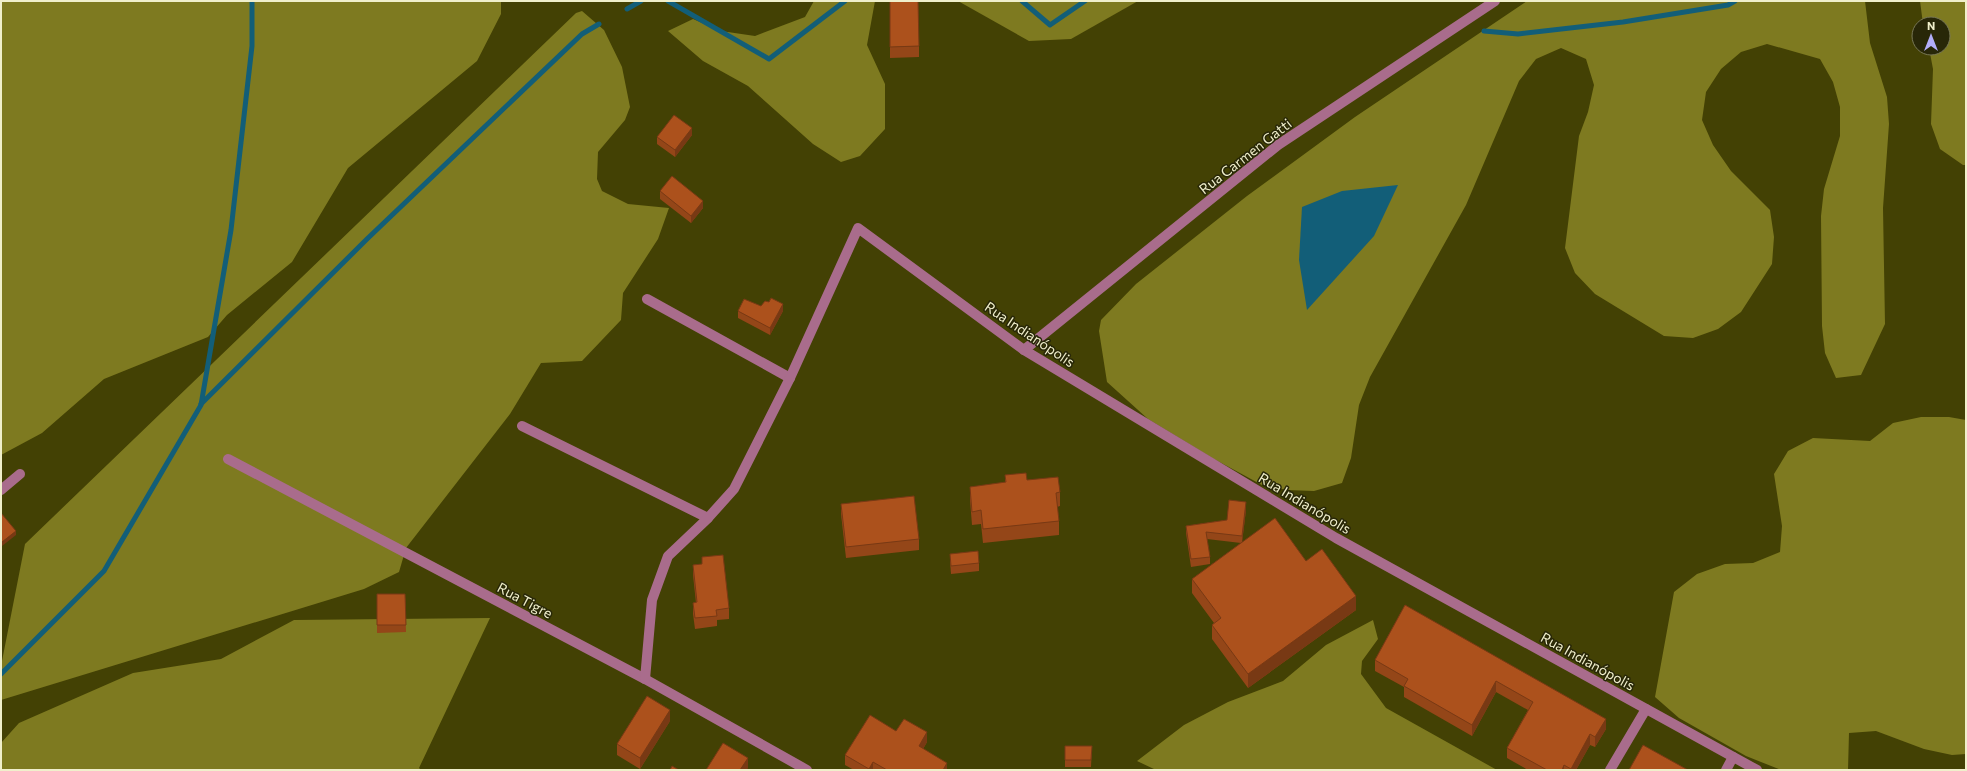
<svg xmlns="http://www.w3.org/2000/svg" width="1967" height="771" font-family="Commissioner,sans-serif">
	<style>
		.forest { fill: #7e7a20 }
		.water { fill: #125e78 }
		.lines { fill: none; stroke-linecap: round; stroke-linejoin: round }
		.stream { stroke: #125e78; stroke-width: 5 }
		.minor { stroke: #a96c8c; stroke-width: 10 }
		.wall { fill: #944618 }
		.shaded-wall { fill: #783914 }
		.building { fill: #ac511c; stroke: #783914 }
		.labels { text-anchor: middle; dominant-baseline: central; stroke-width: 3; stroke-linejoin: round; paint-order: stroke }
		.street-label { font-size: 14px; fill: #f0efcb; stroke: #282708 }
	</style>
	<rect width="100%" height="100%" fill="#434104"/>
	<!-- forest -->
	<g class="forest">
		<path d="M1 1H501V14L477 61 348 168 292 262 227 315 208 337 104 379 42 433 1 455Z"/>
		<path d="M814 1H875L867 45 885 84V129L860 156 841 162 813 144 748 86 703 61 668 31 693 19 721 31 755 36 805 17Z"/>
		<path d="M958 1H1138L1071 39 1029 41Z"/>
		<path d="M1527 1H1865L1870 43 1887 97 1889 124 1883 208 1885 324 1861 375 1836 378 1825 353 1822 326 1821 216 1824 189 1840 136V107L1833 82 1820 59 1767 44 1741 52 1721 69 1706 92 1702 120 1713 145 1731 171 1770 210 1774 237 1772 264 1741 312 1718 329 1693 338 1664 336 1595 294 1575 273 1565 248 1579 136 1588 112 1594 85 1586 59 1561 48 1536 59 1519 81 1466 205 1370 377 1359 405 1351 458 1342 483 1314 491 1287 490 1262 485 1214 459 1148 419 1107 382 1099 331 1101 320 1136 284 1247 196 1355 117Z"/>
		<path d="M1920 1H1966V165H1963L1940 149 1931 124 1933 69 1929 48H1943V24H1923Z"/>
		<path d="M582 11 604 30 622 67 630 107 625 120 598 152 597 179 602 191 628 204 669 208 658 239 623 293 621 320 582 361 541 363 510 414 406 548 399 572 364 589 1 700V666L25 544 576 13Z"/>
		<path d="M1921 417H1949L1966 420V754L1952 755 1924 749 1876 731 1849 733 1848 770H1781L1746 756 1679 718 1655 697 1674 592 1697 574 1725 564 1753 563 1780 552 1782 526 1774 474 1788 451 1813 438 1870 441 1893 423Z"/>
		<path d="M490 618 419 768 421 770H1V743L19 723 133 673 221 659 294 620Z"/>
		<path d="M1373 620 1378 639 1362 661 1361 674 1386 708 1497 770H1156L1137 761 1184 725 1228 702 1283 681 1326 645Z"/>
	</g>
	<!-- water -->
	<path class="water" d="M1398 185 1374 236 1307 310 1299 260 1302 207 1342 191Z"/>
	<g class="lines">
		<!-- stream -->
		<g class="stream">
			<path d="M668 1 769 59 845 1"/>
			<path d="M1022 1 1050 25 1085 1"/>
			<path d="M627 9 641 1"/>
			<path d="M1484 31 1518 34 1623 22 1728 5 1735 1"/>
			<path d="M201 404 367 239 582 34 599 24"/>
			<path d="M1 674 104 571 201 405 231 230 252 46V1"/>
		</g>
		<!-- minor -->
		<g class="minor">
			<path d="M647 299 790 378"/>
			<path d="M1024 350 1278 145 1495 1"/>
			<path d="M522 426 708 518"/>
			<path d="M228 459 645 679 807 770"/>
			<path d="M1 490 20 474"/>
			<path d="M645 679 652 600 668 556 708 518 734 489 790 378 858 228 1024 350 1336 538 1757 770"/>
			<path d="M1610 770 1646 709"/>
			<path d="M1726 770 1733 757"/>
		</g>
	</g>
	<!-- wall -->
	<g class="wall">
		<path d="M919 46V57L890 58V47Z"/>
		<path d="M692 135 675 157 657 144V137Z"/>
		<path d="M660 191 703 208 691 223 660 199Z"/>
		<path d="M761 306 783 311 770 335 738 318V311Z"/>
		<path d="M1005 475 1027 480 1060 492V506L1057 507 1059 521V535L983 543 981 524 972 525 970 500V487L1005 483Z"/>
		<path d="M841 504 919 539V550L846 558 841 514Z"/>
		<path d="M1246 510 1242 542 1306 561 1356 610 1248 688 1212 639V625L1214 623 1192 593V579L1241 543 1207 539 1210 557V564L1191 567 1186 533V526L1227 520Z"/>
		<path d="M950 554 979 563V571L951 574 950 561Z"/>
		<path d="M702 557 729 608V619L717 620V626L695 629 693 614V603H696L693 575V565L702 564Z"/>
		<path d="M377 594H405L406 632 377 633Z"/>
		<path d="M1405 605 1606 729 1595 747 1590 745 1576 770H1528L1507 758V748L1528 710 1496 692 1472 736 1404 697V687L1375 671V660Z"/>
		<path d="M670 721 640 769 617 755V744Z"/>
		<path d="M896 731 927 742 923 749 947 770H854L845 765V755Z"/>
		<path d="M1065 746H1092L1091 767H1065Z"/>
	</g>
	<!-- shaded-wall -->
	<g class="shaded-wall">
		<path d="M692 128V135L675 157V150Z"/>
		<path d="M703 201V208L691 223V216Z"/>
		<path d="M783 304V311L770 335V328Z"/>
		<path d="M1246 502V510L1242 543V536Z"/>
		<path d="M16 531V535L2 546V542Z"/>
		<path d="M1356 596V610L1248 688V674Z"/>
		<path d="M1496 681V692L1472 736V725Z"/>
		<path d="M670 710V721L640 769V758Z"/>
		<path d="M1606 719V729L1595 747V737Z"/>
		<path d="M927 732V742L919 756V746Z"/>
		<path d="M1590 734V745L1576 770H1571V769Z"/>
		<path d="M748 758V768L747 770H740Z"/>
		<path d="M873 762V770H869V769Z"/>
		<path d="M947 763V770H943Z"/>
		<path d="M1564 765V770H1562Z"/>
	</g>
	<!-- building -->
	<g class="building">
		<path d="M890 1H918L919 46 890 47Z"/>
		<path d="M674 115 692 128 675 150 657 137Z"/>
		<path d="M672 176 703 201 691 216 660 191Z"/>
		<path d="M771 298 783 304 770 328 738 311 744 299 761 306 765 301 769 302Z"/>
		<path d="M1026 473 1027 480 1058 477 1060 492 1056 493 1059 521 983 529 981 510 972 512 970 487 1006 482 1005 475Z"/>
		<path d="M914 496 919 539 846 547 841 504Z"/>
		<path d="M1229 500 1246 502 1242 536 1206 532 1210 557 1191 559 1186 526 1227 520Z"/>
		<path d="M1 513 16 531 2 542 1 541Z"/>
		<path d="M1275 518 1306 561 1322 549 1356 596 1248 674 1212 625 1221 618 1192 579Z"/>
		<path d="M978 551 979 563 951 566 950 554Z"/>
		<path d="M723 555 729 608 716 610 717 616 695 618 693 603 697 602 693 565 702 564V557Z"/>
		<path d="M377 594H405L406 625H377Z"/>
		<path d="M1405 605 1606 719 1595 737 1590 734 1571 769 1564 765 1562 770H1547L1507 748 1533 702 1496 681 1472 725 1404 686 1408 679 1375 660Z"/>
		<path d="M647 696 670 710 640 758 617 744Z"/>
		<path d="M870 715 896 731 904 719 927 732 919 746 947 763 943 770H887L873 762 869 769 845 755Z"/>
		<path d="M723 743 748 758 740 770H706Z"/>
		<path d="M1643 745 1688 770H1629Z"/>
		<path d="M1065 746H1092L1091 760H1065Z"/>
		<path d="M672 766 679 770H670Z"/>
	</g>
	<g class="labels">
		<!-- street labels -->
		<g class="street-label">
			<text transform="translate(1245 156) rotate(-38)">Rua Carmen Gatti</text>
			<text transform="translate(1030 334) rotate(34)">Rua Indianópolis</text>
			<text transform="translate(1305 503) rotate(31)">Rua Indianópolis</text>
			<text transform="translate(525 600) rotate(28)">Rua Tigre</text>
			<text transform="translate(1588 661) rotate(29)">Rua Indianópolis</text>
		</g>
	</g>
	<!-- border -->
	<rect width="1967" height="771" fill="none" stroke="#f0efcb" stroke-width="4"/>
	<!-- north arrow -->
	<g transform="translate(1931 36)"><circle r="19" fill="#282708" stroke="#787756"/>
	<path d="M0-3L7 15L0 10L-7 15Z" fill="#b2adf9"/>
	<text y="-6" font-size="11" font-weight="bold" text-anchor="middle" fill="#f0efcb">N</text>
	</g>
</svg>
